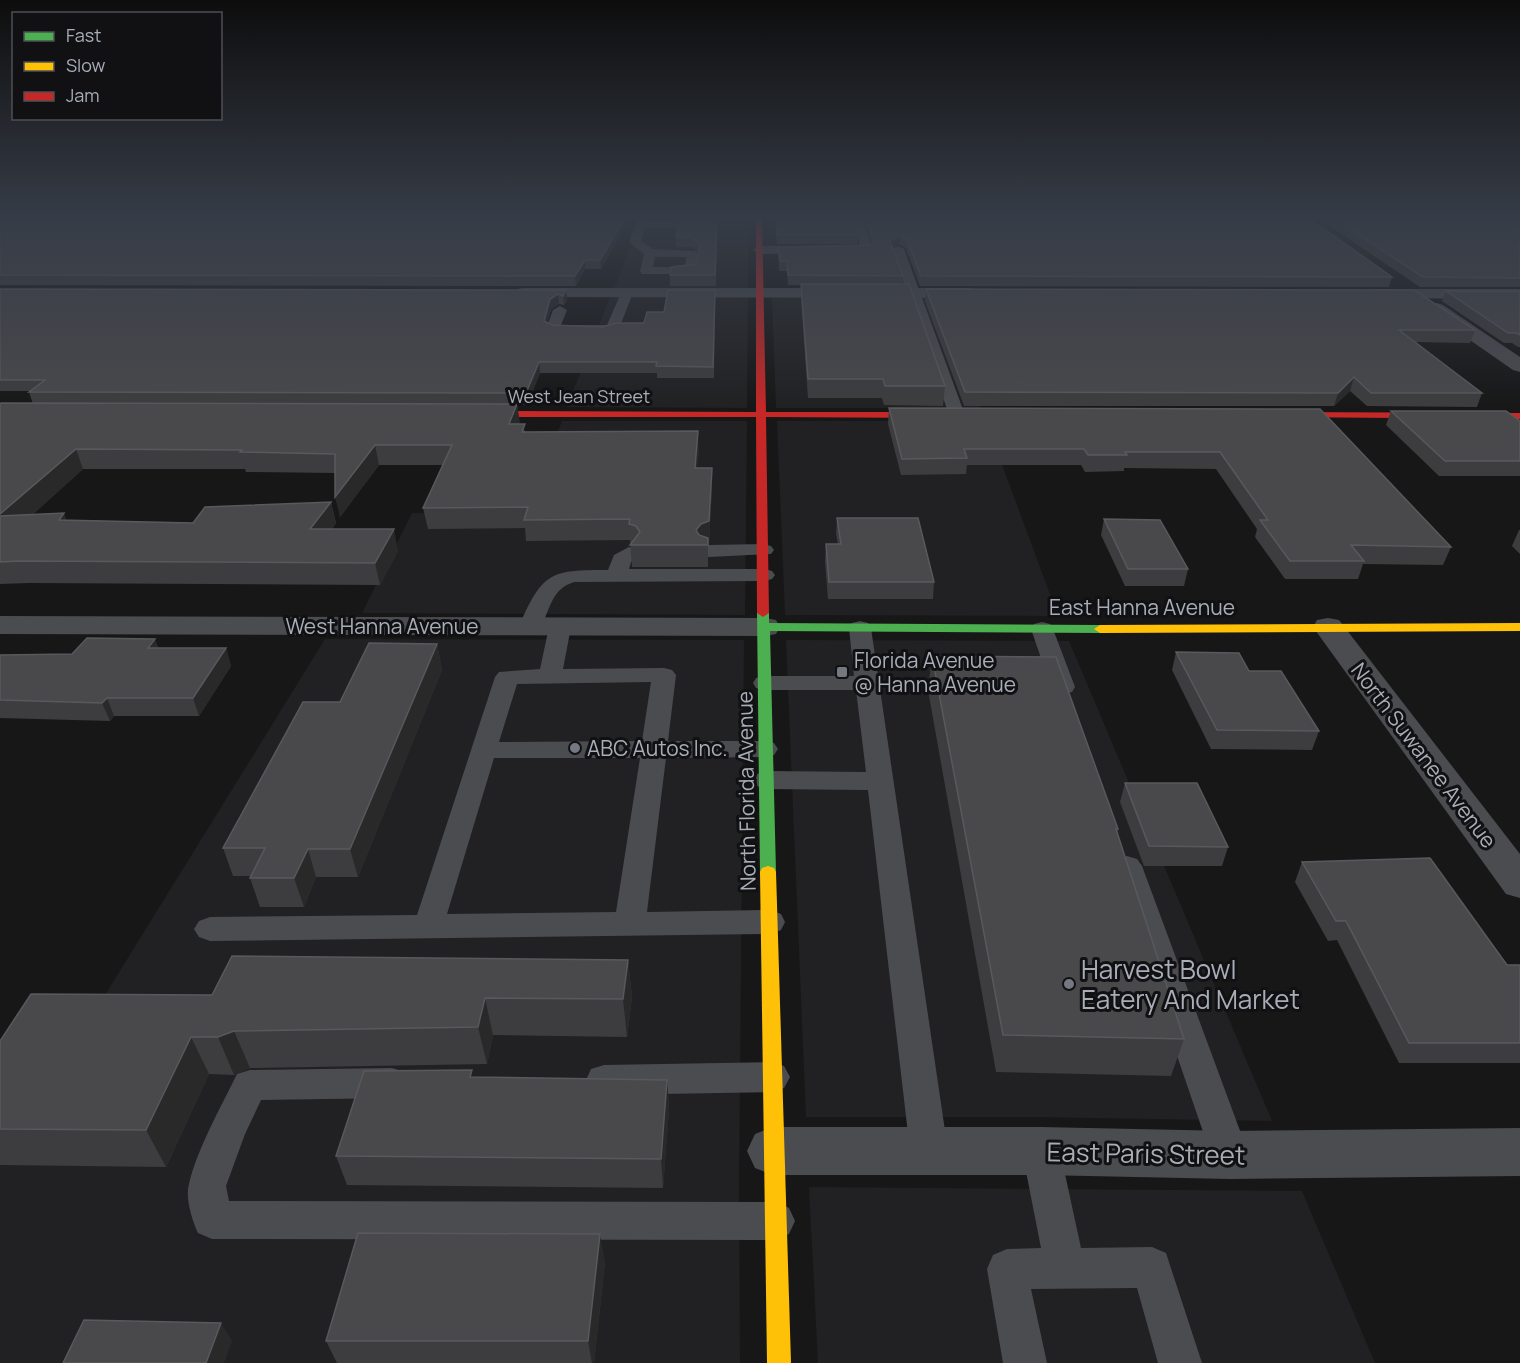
<svg xmlns="http://www.w3.org/2000/svg" width="1520" height="1363" font-family="Manrope,sans-serif">
	<style>
		.built { fill: #212123 }
		.lines { fill: none; stroke-linecap: round; stroke-linejoin: round }
		.lane { fill: #4b4c50; fill-rule: evenodd }
		.street { fill: #4b4c50; fill-rule: evenodd }
		.fast { fill: #4caf50; fill-rule: evenodd }
		.slow { fill: #ffc107; fill-rule: evenodd }
		.jam { fill: #c62828; fill-rule: evenodd }
		.wall { fill: #3d3d3f }
		.shaded-wall { fill: #29292a }
		.building { fill: #49494c; stroke: #58595d; stroke-width: 1.5 }
		.poi-dot { fill: #757880; stroke: #111113; stroke-width: 2 }
		.labels { text-anchor: middle; dominant-baseline: central; stroke-width: 6; stroke-linejoin: round; paint-order: stroke }
		.far-street-label { font-size: 18px; fill: #a8adb8; stroke: #111113 }
		.street-label { font-size: 21px; fill: #a8adb8; stroke: #111113 }
		.poi-label { font-size: 21px; fill: #a8adb8; stroke: #111113; text-anchor: start }
		.near-poi-label { font-size: 26px; fill: #a8adb8; stroke: #111113; text-anchor: start }
		.near-street-label { font-size: 26px; fill: #a8adb8; stroke: #111113 }
	</style>
	<rect width="100%" height="100%" fill="#171717"/>
	<!-- built -->
	<g class="built">
		<path d="M642 218H749L748 289H614Z"/>
		<path d="M610 297H748L747 408 567 407Z"/>
		<path d="M772 297H941L981 408H776Z"/>
		<path d="M562 421H747L745 615 362 613 412 513 524 515Z"/>
		<path d="M777 421H986L1058 616 785 615Z"/>
		<path d="M325 639 744 640 739 1187 740 1363H0V1165Z"/>
		<path d="M786 640 1069 641 1272 1121 1034 1117H806Z"/>
		<path d="M809 1187 1302 1191 1375 1363H818Z"/>
	</g>
	<g class="lines">
		<!-- lane -->
		<g class="lane">
			<path d="M638 218H648L647 222 714 223 715 225 710 228H645L641 241 653 249 696 251 698 253 695 274H642L640 271 644 254 629 242ZM655 257H686L685 267H653Z"/>
			<path d="M853 218H863L873 250 871 252 759 254 753 250 759 246H860Z"/>
			<path d="M898 246 904 249 965 415 963 418 957 420 949 415 892 249Z"/>
			<path d="M627 289 633 293 618 331 603 335 553 333 546 329 553 310 560 306 567 310 561 325H607L621 293Z"/>
			<path d="M764 544 771 546 774 550 771 554 709 557 702 555 699 551 702 547 709 545Z"/>
			<path d="M629 547 636 549 639 553 631 562 629 569H765L772 571 775 575 772 579 765 581 574 582C549 590 551 612 538 631L530 633 522 631 519 626C543 572 550 570 608 570L614 555Z"/>
			<path d="M560 620 568 622 571 627 563 669 664 668 672 670 676 675 668 741H765L774 743 778 749 774 755 765 757 666 758 647 912 770 910 781 914 785 922 781 930 770 934 210 941 199 937 194 929 199 921 210 917 417 915 495 677 499 672 540 669 549 627 552 622ZM651 682 642 741 499 742 517 684ZM494 758H640L616 912 447 914Z"/>
			<path d="M860 621 868 623 871 628 948 1151 942 1163 929 1168 916 1163 910 1151 868 790 766 789 757 786 753 780 757 774 766 771 866 772 856 690H765L756 688 753 683 756 678 765 676H854L849 628 852 623Z"/>
			<path d="M1042 622 1050 624 1053 629 1075 687 1072 692 1063 694 1054 692 1051 687 1031 629 1034 624Z"/>
			<path d="M1127 856 1137 859 1142 866 1249 1155 1243 1167 1230 1172 1217 1167 1211 1155 1112 866 1117 859Z"/>
			<path d="M772 1062 784 1066 790 1077 784 1088 772 1092 604 1095 591 1091 586 1080 591 1069 604 1065Z"/>
			<path d="M392 1068 405 1072 410 1083 405 1094 392 1098 261 1100 245 1134 226 1186 229 1201 775 1202 789 1208 795 1221 789 1234 775 1240 212 1239 198 1233C192 1220 185 1198 189 1184 197 1149 221 1107 237 1074L250 1070Z"/>
			<path d="M1041 1134 1054 1139 1060 1151 1081 1248 1152 1247 1166 1253 1202 1363H1158L1137 1288 1031 1289 1047 1363H1003L987 1269 993 1255 1007 1249 1041 1248 1022 1151 1028 1139Z"/>
		</g>
		<!-- street -->
		<g class="street">
			<path d="M523 288H969L975 289 978 293 975 297 969 298 517 297 514 293 517 289Z"/>
			<path d="M1375 289H1520V299L1369 298 1366 294 1369 290Z"/>
			<path d="M1437 303 1443 305 1520 357V372L1513 370 1431 313 1428 309 1431 305Z"/>
			<path d="M0 616 765 618 776 620 780 627 776 634 765 636 0 634Z"/>
			<path d="M1328 618 1339 620 1520 854V898L1506 894 1313 627 1317 620Z"/>
			<path d="M773 1127H1041L1230 1131 1520 1128V1176L1230 1179 1041 1175H773L755 1168 747 1151 755 1134Z"/>
		</g>
		<!-- fast -->
		<path class="fast" d="M763 609 769 613V623L1100 625 1106 629 1100 633 770 631 776 872 774 876 768 878 762 876 760 872 757 613Z"/>
		<!-- slow -->
		<g class="slow">
			<path d="M1520 623V631L1100 633 1094 629 1100 625Z"/>
			<path d="M768 866 774 868 776 872 791 1363H767L760 872 762 868Z"/>
		</g>
		<!-- jam -->
		<g class="jam">
			<path d="M756 218H762L766 412H934L939 415 934 418 766 417 769 613 763 617 757 613 756 417H473L468 414 473 411 756 412Z"/>
			<path d="M1280 412 1520 413V419L1277 417V413Z"/>
		</g>
	</g>
	<!-- wall -->
	<g class="wall">
		<path d="M0 218H630L601 269H585L576 286 0 285Z"/>
		<path d="M775 218H854L858 235 857 244H777Z"/>
		<path d="M864 218H1309L1392 277 1389 287 920 286 906 248 899 244 893 248 903 276V284L945 386 943 406 884 405 882 398H808L801 300V285H788L787 271H779L778 247 872 245Z"/>
		<path d="M1318 218H1520V287H1420Z"/>
		<path d="M717 232 716 286H670V275L697 264 699 252 692 247H676V237Z"/>
		<path d="M0 289 566 290 567 300 564 305 559 304 551 309 547 322 552 325 602 327 644 323 664 312 715 300 714 378H657V373H540L527 405H517L519 424 526 432 699 450 697 468H712V488L709 543H708V567H632L630 540 526 541 525 528 428 529 423 508 443 465H379L340 517 335 473 246 472 245 469H83L32 515 67 520 193 523 331 502 336 523 332 529 398 551 380 585 29 583 0 584V404H33L29 392 30 391H0Z"/>
		<path d="M926 289 1475 330 1470 343 1416 342 1482 393 1477 407 1367 406 1350 391 1334 406H964L925 301Z"/>
		<path d="M1446 291H1520V347H1518L1512 343H1504L1442 301Z"/>
		<path d="M889 408 1320 409 1451 547 1443 565 1363 564 1358 579H1285L1255 537 1257 529 1216 469 1124 468V471L1085 472 1081 465H967L966 474 901 475 888 424Z"/>
		<path d="M1391 411 1520 421V476H1439L1386 425Z"/>
		<path d="M837 518 934 582 933 599H828L825 561 826 544H838L836 534Z"/>
		<path d="M1104 519 1188 569 1184 586H1125L1101 535Z"/>
		<path d="M1519 530H1520V554L1512 546Z"/>
		<path d="M437 644 442 670 358 877H316L304 907H260L250 878 251 876H233L223 848 340 702Z"/>
		<path d="M159 648H226L231 666 199 716H114L110 721 0 718V655L72 654Z"/>
		<path d="M1176 652 1249 671 1319 731 1312 750 1211 749 1172 670Z"/>
		<path d="M932 656 1118 829 1117 833 1184 1039 1171 1076 996 1072 928 690Z"/>
		<path d="M1125 783 1228 847 1222 866H1144L1120 802Z"/>
		<path d="M1302 862 1507 965H1520V1063H1399L1337 940 1328 941 1295 882Z"/>
		<path d="M628 960 632 997 627 1037 493 1035 487 1064 250 1068 234 1075 209 1074 166 1167 0 1165V1041L212 995Z"/>
		<path d="M474 1077 667 1080 669 1109 663 1188 347 1185 336 1156Z"/>
		<path d="M605 1262 594 1363H337L326 1341Z"/>
	</g>
	<!-- shaded-wall -->
	<g class="shaded-wall">
		<path d="M625 218H630L601 269 600 260Z"/>
		<path d="M900 235 899 244 890 250V241Z"/>
		<path d="M585 260V269L576 286 575 276Z"/>
		<path d="M566 290 567 300 564 305 563 296Z"/>
		<path d="M558 294 559 304 551 309 545 331 544 321 550 299Z"/>
		<path d="M539 362 540 373 527 405 526 393Z"/>
		<path d="M1354 377 1350 391 1334 406 1338 393Z"/>
		<path d="M517 404 520 423 512 443 509 424Z"/>
		<path d="M698 431 699 450 695 488V468Z"/>
		<path d="M375 445 379 465 340 517 335 497Z"/>
		<path d="M76 449 83 469 7 537 0 521V514Z"/>
		<path d="M712 468V488L709 543H708V567V543L701 545 696 530Z"/>
		<path d="M331 502 336 523 316 550 310 529Z"/>
		<path d="M64 513 72 535 59 520Z"/>
		<path d="M394 529 398 551 380 585 375 563Z"/>
		<path d="M155 639 162 656 148 648Z"/>
		<path d="M437 644 442 670 358 877 350 849Z"/>
		<path d="M226 648 231 666 199 716 193 698Z"/>
		<path d="M107 698 114 716 110 721 102 703Z"/>
		<path d="M308 849 316 877 304 907 294 878Z"/>
		<path d="M628 960 632 997 627 1037 623 999Z"/>
		<path d="M485 998 493 1035 487 1064 478 1027Z"/>
		<path d="M234 1031 250 1068 234 1075 218 1037Z"/>
		<path d="M191 1037 209 1074 166 1167 146 1130Z"/>
		<path d="M667 1080 669 1109 663 1188 661 1159Z"/>
		<path d="M600 1234 605 1262 594 1363H592L588 1341Z"/>
		<path d="M221 1323 232 1341 224 1363H206Z"/>
	</g>
	<!-- building -->
	<g class="building">
		<path d="M0 218H625L600 260H585L575 276 0 275Z"/>
		<path d="M776 218H854L858 235H777Z"/>
		<path d="M867 218H1309L1392 277 921 276 907 239 900 235 890 241 903 276 788 275 787 261H780L778 247 872 245 875 243Z"/>
		<path d="M1333 218H1520V278L1423 277Z"/>
		<path d="M679 222H717L715 275H670L671 267 697 264 700 244 692 237H676Z"/>
		<path d="M801 284H909L945 386H885L883 379H808Z"/>
		<path d="M0 289 566 290 563 296 558 294 550 299 544 321 552 325 602 327 617 323H644L647 312H664L668 290H715L713 367 656 366 657 362H539L526 393 29 392 45 380H0Z"/>
		<path d="M926 289 1414 290 1475 330H1399L1482 393H1371L1354 377 1338 393 965 392Z"/>
		<path d="M1446 291H1520V335L1516 333H1508Z"/>
		<path d="M1 403 517 404 509 424H525L522 432 698 431 695 468H712L709 521 701 524 696 530 699 535 708 538V545H630L640 532 636 526 629 524 630 519 524 520 528 507 423 508 452 445H375L335 497V454L240 452 242 450 76 449 0 514V404Z"/>
		<path d="M889 408 1320 409 1451 547 1351 545 1364 561H1290L1260 520H1268L1220 452H1125L1127 455H1088L1084 449H964L967 458 902 459Z"/>
		<path d="M1391 411H1506L1520 421V461H1445Z"/>
		<path d="M331 502 310 529H394L375 563 19 561 0 562V516L64 513 59 520 193 523 205 507Z"/>
		<path d="M837 518H918L934 582H829L826 544H841Z"/>
		<path d="M1104 519 1160 520 1188 569H1128Z"/>
		<path d="M87 638 155 639 148 648H226L193 698H107L102 703 0 700V655L72 654Z"/>
		<path d="M369 643 437 644 350 849H308L294 878H250L265 848H223L303 702H340Z"/>
		<path d="M1176 652 1239 653 1249 671H1281L1319 731 1217 730Z"/>
		<path d="M932 656 1056 657 1118 829H1116L1184 1039 1003 1035Z"/>
		<path d="M1125 783H1197L1228 847 1149 846Z"/>
		<path d="M1430 858 1507 965H1520V1043H1409L1346 921H1336L1302 862Z"/>
		<path d="M232 956 628 960 623 999 485 998 478 1027 234 1031 218 1037H191L146 1130 0 1129V1041L31 994 212 995Z"/>
		<path d="M472 1070 470 1077 667 1080 661 1159 336 1156 364 1071Z"/>
		<path d="M358 1233 600 1234 588 1341H326Z"/>
		<path d="M84 1320 221 1323 206 1363H63Z"/>
	</g>
	<!-- sky -->
	<linearGradient id="sky" x2="0" y2="1"><stop stop-color="#0d0d0d"/><stop offset="0.53" stop-color="#363c47"/><stop offset="1" stop-color="#363c47" stop-opacity="0"/></linearGradient>
	<rect width="1520" height="409" fill="url(#sky)"/>
	<!-- markers -->
	<g class="poi-dot">
		<rect x="836" y="666" width="12" height="12" rx="3"/>
		<circle cx="575" cy="748" r="6"/>
		<circle cx="1069" cy="984" r="6"/>
	</g>
	<g class="labels">
		<!-- far-street labels -->
		<g class="far-street-label">
			<text x="579" y="396">West Jean Street</text>
		</g>
		<!-- street labels -->
		<g class="street-label">
			<text x="1142" y="607">East Hanna Avenue</text>
			<text x="382" y="626">West Hanna Avenue</text>
			<text transform="translate(1424 755) rotate(53)">North Suwanee Avenue</text>
			<text transform="translate(746 791) rotate(-91)">North Florida Avenue</text>
		</g>
		<!-- poi labels -->
		<g class="poi-label">
			<text x="854" y="660">Florida Avenue<tspan x="854" dy="24">@ Hanna Avenue</tspan></text>
			<text x="587" y="748">ABC Autos Inc.</text>
		</g>
		<!-- near-poi labels -->
		<g class="near-poi-label">
			<text x="1081" y="969">Harvest Bowl<tspan x="1081" dy="30">Eatery And Market</tspan></text>
		</g>
		<!-- near-street labels -->
		<g class="near-street-label">
			<text transform="translate(1146 1153) rotate(1)">East Paris Street</text>
		</g>
	</g>
	<!-- legend -->
	<rect x="12" y="12" width="210" height="108" fill="#111113" stroke="#4d4f55" stroke-width="1.5"/>
	<rect x="24" y="32" width="30" height="9" fill="#4caf50" stroke="#4d4f55" stroke-width="1.5"/>
	<text x="66" y="42" font-size="18" fill="#a8adb8">Fast</text>
	<rect x="24" y="62" width="30" height="9" fill="#ffc107" stroke="#4d4f55" stroke-width="1.5"/>
	<text x="66" y="72" font-size="18" fill="#a8adb8">Slow</text>
	<rect x="24" y="92" width="30" height="9" fill="#c62828" stroke="#4d4f55" stroke-width="1.5"/>
	<text x="66" y="102" font-size="18" fill="#a8adb8">Jam</text>
</svg>
